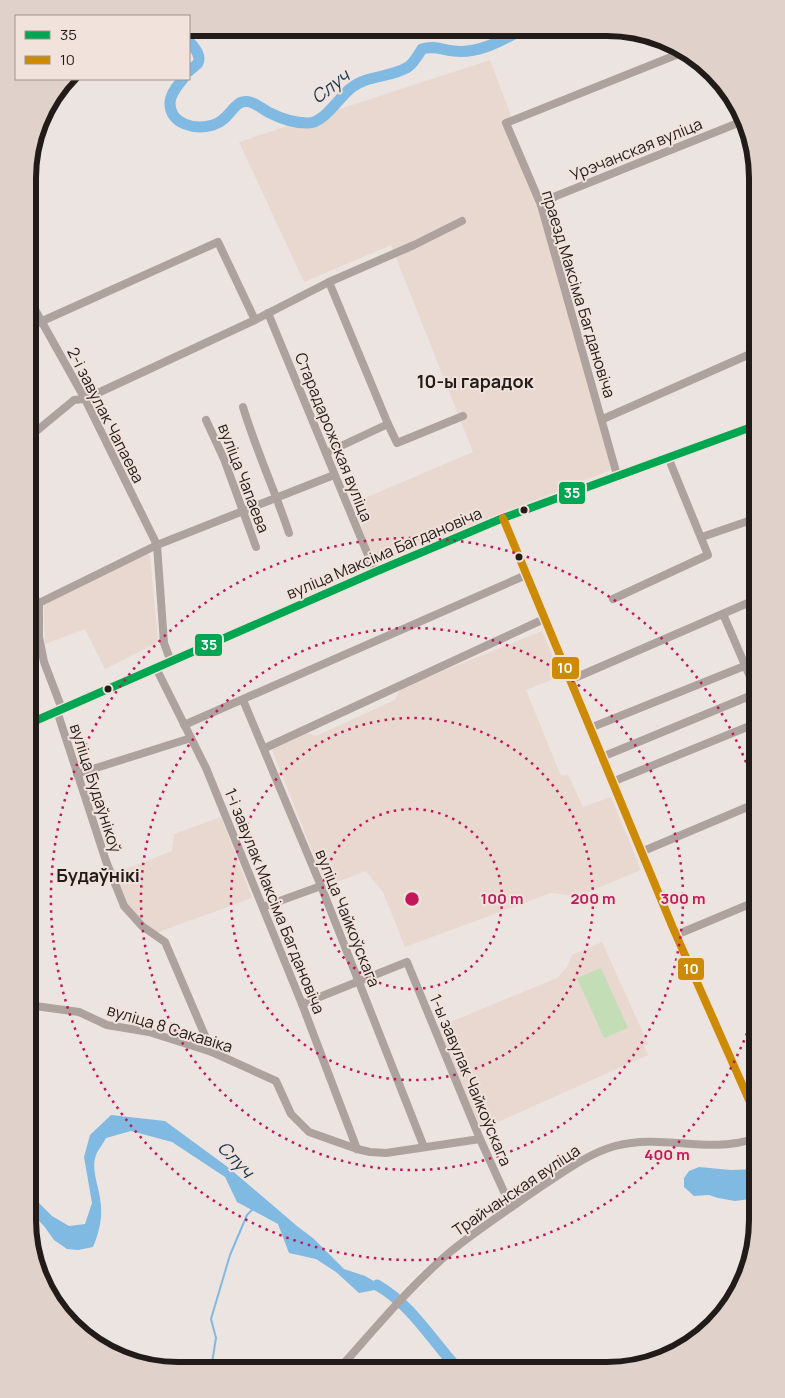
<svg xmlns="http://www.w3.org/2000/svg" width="785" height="1398" font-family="Manrope,sans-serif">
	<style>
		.built { fill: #e8d8d0 }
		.green { fill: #c3deb6 }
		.water { fill: #80b9e1 }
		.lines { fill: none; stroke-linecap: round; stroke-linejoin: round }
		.stream { stroke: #80b9e1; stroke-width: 2 }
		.river { stroke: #80b9e1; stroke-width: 11 }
		.minor { stroke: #aea29e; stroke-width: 8 }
		.major { stroke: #b0a39f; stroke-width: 10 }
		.bus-1-casing { stroke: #f1e2db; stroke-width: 11 }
		.bus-2-casing { stroke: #f1e2db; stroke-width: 11 }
		.bus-1 { stroke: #00a651; stroke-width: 8 }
		.bus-2 { stroke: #cc8a05; stroke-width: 8 }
		.ring { fill: none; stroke: #c2185b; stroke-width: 2.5; stroke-dasharray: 2.5 5 }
		.bus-dot { fill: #211c19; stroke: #f1e2db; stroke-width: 2 }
		.labels { text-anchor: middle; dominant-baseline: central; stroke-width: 4; stroke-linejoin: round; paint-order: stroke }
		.street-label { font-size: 16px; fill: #211c19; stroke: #f1e2db }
		.water-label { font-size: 18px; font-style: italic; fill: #143851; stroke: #f1e2db }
		.neighbourhood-label { font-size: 18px; font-weight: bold; fill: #211c19; stroke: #f1e2db }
		.rim { fill: none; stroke: #211c19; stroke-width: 6 }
		.centre { fill: #c2185b; stroke: #f1e2db; stroke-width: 2.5 }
		.ring-label { font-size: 15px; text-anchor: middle; font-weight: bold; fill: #c2185b; stroke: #f1e2db; stroke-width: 4; stroke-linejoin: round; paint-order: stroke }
		.line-badge { stroke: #f1e2db; stroke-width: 2 }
		.badge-label { font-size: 14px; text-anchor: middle; font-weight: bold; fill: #fff }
	</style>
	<rect width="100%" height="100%" fill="#ece4e0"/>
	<!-- built -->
	<g class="built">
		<path d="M490 60 512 118 504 121 541 212 613 469 375 564 353 503 473 452 391 245 304 282 239 142Z"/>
		<path d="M146 553 150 555 158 642 105 669 85 629 45 644 44 605Z"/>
		<path d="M542 631 561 676 526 690 561 776 568 775 583 807 611 797 641 870 579 896 551 893 405 947 383 892 366 871 326 886 271 747 306 732 316 736 395 700 401 688Z"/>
		<path d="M221 817 252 898 156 933 130 908 125 901 116 873 172 851 174 834Z"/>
		<path d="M602 942 648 1044 644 1046 648 1055 480 1130 438 1027 557 978 567 967 572 955Z"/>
	</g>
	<!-- green -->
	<path class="green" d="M601 968 628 1028 604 1038 577 978Z"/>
	<!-- water -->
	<g class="water">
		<path d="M111 1115 165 1121 229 1168 297 1226 314 1239 344 1269 365 1276 391 1291 388 1297 375 1290 359 1293 336 1272 316 1259 289 1253 278 1224 237 1202 225 1177 172 1142 131 1131 106 1138C103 1144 98 1150 96 1155 91 1169 98 1184 100 1198 103 1216 100 1230 93 1247L78 1250 67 1249 54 1240 44 1226 28 1210V1192L52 1216 69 1226 85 1224 92 1203 84 1157 90 1135Z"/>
		<path d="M699 1167 731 1170 757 1169V1195L750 1199 735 1201 718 1198 709 1195 694 1196 684 1187V1178L689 1171Z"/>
	</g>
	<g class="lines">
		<!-- stream -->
		<g class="stream">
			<path d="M232 32 238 28"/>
			<path d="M211 1369 216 1338 211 1319 230 1255 247 1215 253 1209"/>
		</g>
		<!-- river -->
		<g class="river">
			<path d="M189 41C193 46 202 55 198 63 196 66 191 69 189 71"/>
			<path d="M183 79C178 85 171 93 170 102 169 125 196 130 213 125 229 120 232 105 242 102 253 99 261 109 270 113 280 118 295 123 307 123 324 124 339 97 351 88 367 75 390 78 408 67 414 63 418 55 422 49 434 45 443 50 454 51 477 54 502 41 521 30"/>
			<path d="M377 1285C412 1305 432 1341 459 1370"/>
		</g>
		<!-- minor -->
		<g class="minor">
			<path d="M541 205 556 196 743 121"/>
			<path d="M329 282 388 424"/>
			<path d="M29 299 85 399 157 545 164 643 171 662"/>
			<path d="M268 313 375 572"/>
			<path d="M29 327 218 242 255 320"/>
			<path d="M243 407C256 450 275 491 289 533"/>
			<path d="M603 419 757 351"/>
			<path d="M206 420 224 459 256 547"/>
			<path d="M28 438 74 400 85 399 255 320 329 282 414 245 462 221"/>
			<path d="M326 453 388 424 397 443 463 416"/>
			<path d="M617 475 541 205 506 123 681 53"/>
			<path d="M503 518 673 928 757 1118"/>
			<path d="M702 537 757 518"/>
			<path d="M28 593 39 603V637L44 662 62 709"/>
			<path d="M613 599 708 555 668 457"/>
			<path d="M39 603 157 545 334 475"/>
			<path d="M723 614 757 693"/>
			<path d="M156 668 206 768 302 1004 357 1149"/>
			<path d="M570 680 757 599"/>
			<path d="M243 700 321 886 424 1147"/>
			<path d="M57 711 106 861 124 906 142 926 165 942 212 1052"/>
			<path d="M184 725 526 575"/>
			<path d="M590 728 757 661"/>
			<path d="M265 748 544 619"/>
			<path d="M602 757 757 693"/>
			<path d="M77 774 191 738"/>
			<path d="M612 782 757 723"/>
			<path d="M641 852 757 803"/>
			<path d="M263 907 321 886"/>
			<path d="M676 935 757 901"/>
			<path d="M302 1004 407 962 480 1139 511 1207"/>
			<path d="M28 1005 79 1012 107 1025 149 1032 212 1052 276 1081 291 1114 309 1132 357 1149 370 1152 386 1153 480 1139"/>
			<path d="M338 1370C374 1330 409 1287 450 1252 478 1229 509 1209 539 1188 564 1172 587 1154 615 1146 665 1133 707 1155 757 1138"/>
		</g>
		<!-- major -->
		<path class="major" d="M28 724 375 572 503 518 757 425"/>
		<defs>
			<path id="bus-1" d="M28 724 375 572 503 518 757 425"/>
			<path id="bus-2" d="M503 518 673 928 757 1118"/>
		</defs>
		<!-- bus-1 casing -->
		<use href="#bus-1" class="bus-1-casing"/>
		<!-- bus-2 casing -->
		<use href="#bus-2" class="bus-2-casing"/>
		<!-- bus-1 -->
		<use href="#bus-1" class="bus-1"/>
		<!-- bus-2 -->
		<use href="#bus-2" class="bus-2"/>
	</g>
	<!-- distance rings -->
	<g class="ring">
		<circle cx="412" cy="899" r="90"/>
		<circle cx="412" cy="899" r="181"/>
		<circle cx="412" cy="899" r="271"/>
		<path d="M757 1005A361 361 0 1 1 757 793"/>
	</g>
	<!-- markers -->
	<g class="bus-dot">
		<circle cx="524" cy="510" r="4.5"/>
		<circle cx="519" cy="557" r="4.5"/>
		<circle cx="108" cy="689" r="4.5"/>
	</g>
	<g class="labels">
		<!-- street labels -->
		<g class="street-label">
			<text transform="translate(636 149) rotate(-22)">Урэчанская вуліца</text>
			<text transform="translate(579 294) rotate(73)">праезд Максіма Багдановіча</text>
			<text transform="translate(106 415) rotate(63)">2-і завулак Чапаева</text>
			<text transform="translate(334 437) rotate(68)">Старадарожская вуліца</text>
			<text transform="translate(244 478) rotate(69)">вуліца Чапаева</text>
			<text transform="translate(384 553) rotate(-23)">вуліца Максіма Багдановіча</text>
			<text transform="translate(96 788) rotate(72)">вуліца Будаўнікоў</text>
			<text transform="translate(275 901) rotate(68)">1-і завулак Максіма Багдановіча</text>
			<text transform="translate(348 918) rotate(68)">вуліца Чайкоўскага</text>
			<text transform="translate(170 1028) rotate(17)">вуліца 8 Сакавіка</text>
			<text transform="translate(471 1080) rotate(67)">1-ы завулак Чайкоўскага</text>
			<text transform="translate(516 1190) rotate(-34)">Трайчанская вуліца</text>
		</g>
		<!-- water labels -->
		<g class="water-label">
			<text transform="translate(330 86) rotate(-38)">Случ</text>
			<text transform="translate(236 1159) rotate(46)">Случ</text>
		</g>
		<!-- neighbourhood labels -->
		<g class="neighbourhood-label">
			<text x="475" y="381">10-ы гарадок</text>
			<text x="98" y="875">Будаўнікі</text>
		</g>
	</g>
	<!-- crop -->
	<path d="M0 0H785V1398H0ZM178 36H607A142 142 0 0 1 749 178V1220A142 142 0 0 1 607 1362H178A142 142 0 0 1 36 1220V178A142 142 0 0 1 178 36Z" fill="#e0d2cb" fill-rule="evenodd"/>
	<path class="rim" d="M178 36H607A142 142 0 0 1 749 178V1220A142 142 0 0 1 607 1362H178A142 142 0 0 1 36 1220V178A142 142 0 0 1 178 36Z"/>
	<circle cx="412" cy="899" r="8" class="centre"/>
	<g class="ring-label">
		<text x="502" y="904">100 m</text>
		<text x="593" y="904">200 m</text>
		<text x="683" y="904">300 m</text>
		<text x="667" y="1160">400 m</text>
	</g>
	<g class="line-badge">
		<rect x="558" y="481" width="28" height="24" rx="5" fill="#00a651"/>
		<rect x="194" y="633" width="29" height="24" rx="5" fill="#00a651"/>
		<rect x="551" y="656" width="29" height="24" rx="5" fill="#cc8a05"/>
		<rect x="677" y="957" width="28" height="24" rx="5" fill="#cc8a05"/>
	</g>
	<g class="badge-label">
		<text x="572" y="498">35</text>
		<text x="209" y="650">35</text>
		<text x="565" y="673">10</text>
		<text x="691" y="974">10</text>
	</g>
	<!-- legend -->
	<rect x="15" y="15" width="175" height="65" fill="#f1e2db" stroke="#9e938d"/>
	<rect x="25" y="31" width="25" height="8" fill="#00a651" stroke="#9e938d"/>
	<text x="60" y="40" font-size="15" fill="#211c19">35</text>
	<rect x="25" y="56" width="25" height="8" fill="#cc8a05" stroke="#9e938d"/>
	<text x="60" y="65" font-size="15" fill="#211c19">10</text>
</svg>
